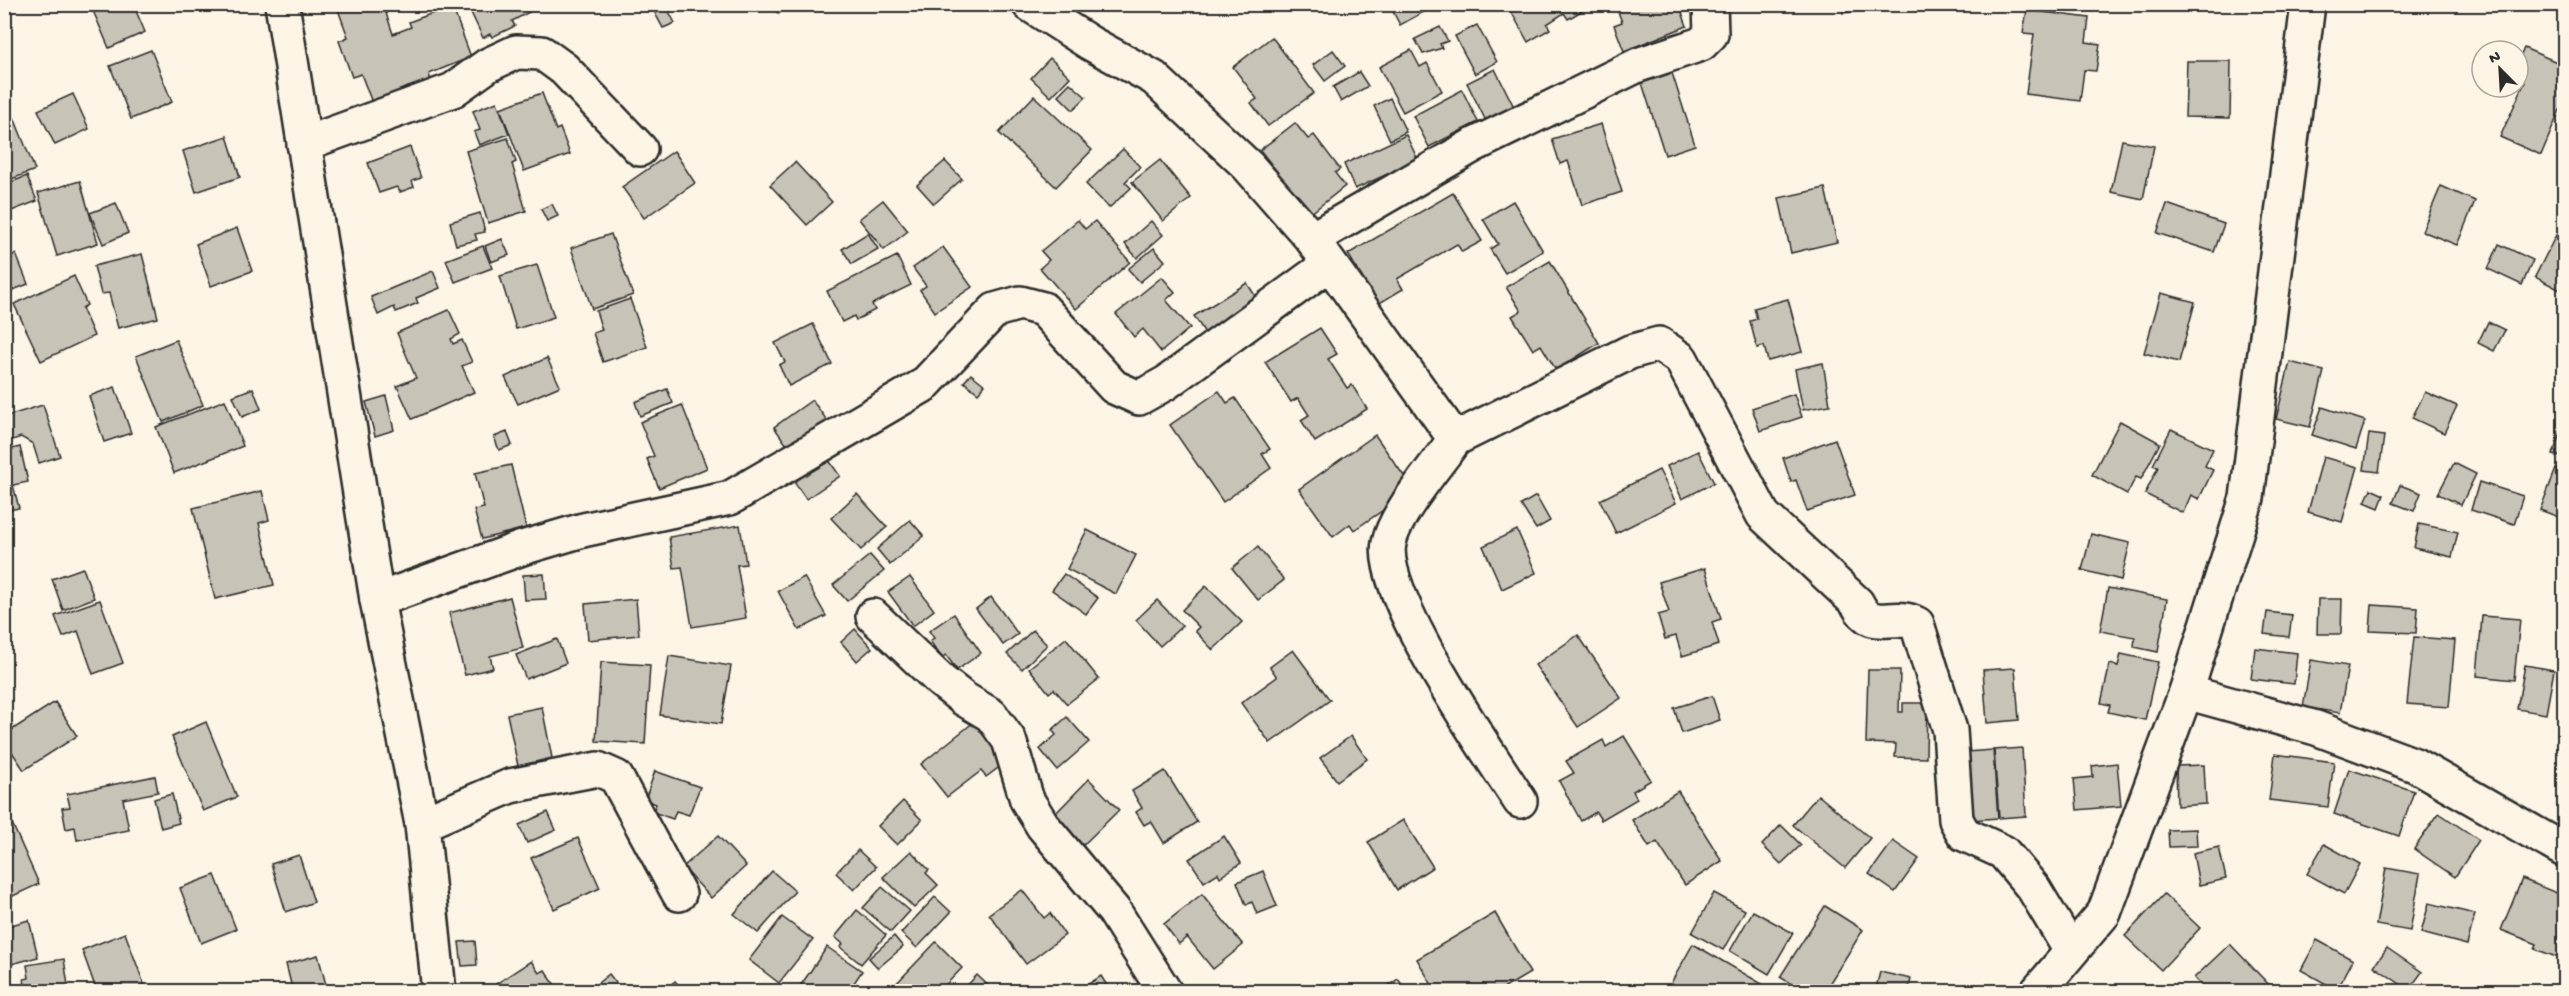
<svg xmlns="http://www.w3.org/2000/svg" width="2569" height="996" font-family="'Gochi Hand',sans-serif">
	<style>
		.building { fill: #c8c3b7; stroke: #2b2b2b; stroke-width: 1.5 }
		.lines { fill: none; stroke-linecap: round; stroke-linejoin: round }
		.minor-casing { stroke: #2b2b2b; stroke-width: 38 }
		.minor { stroke: #fcf5e5; stroke-width: 33 }
	</style>
	<rect width="100%" height="100%" fill="#fcf5e5"/>
	<filter id="ink" filterUnits="userSpaceOnUse"><feTurbulence type="fractalNoise" baseFrequency=".0167" numOctaves="2"/><feDisplacementMap in="SourceGraphic" scale="12" xChannelSelector="R" yChannelSelector="G"/><feConvolveMatrix kernelMatrix="1 2 1 2 8 2 1 2 1" color-interpolation-filters="sRGB"/></filter>
	<g filter="url(#ink)">
		<!-- building -->
		<g class="building">
			<path d="M94 4H133L145 32 109 48 91 6Z"/>
			<path d="M336 4H383L393 34 411 27 409 22 452 6 471 57 429 74 432 84 373 105 361 74 352 77 339 41 348 37Z"/>
			<path d="M467 4H535L537 8 512 21 515 26 492 37 490 34 483 38Z"/>
			<path d="M768 4H787L779 14Z"/>
			<path d="M1389 4H1438L1400 25Z"/>
			<path d="M1507 4H1590V6L1568 19 1564 13 1547 24 1550 29 1528 42Z"/>
			<path d="M1615 4H1679L1687 26 1624 51 1614 25 1622 22Z"/>
			<path d="M1842 4H1887V8L1843 13Z"/>
			<path d="M667 8 675 23 663 28 655 13Z"/>
			<path d="M2027 10 2089 18 2086 42 2100 44 2096 71 2084 70 2080 101 2026 94 2034 34 2023 33Z"/>
			<path d="M1477 25 1497 62 1475 74 1455 36Z"/>
			<path d="M1440 27 1448 41 1440 44 1442 48 1423 54 1415 39Z"/>
			<path d="M1272 37 1314 93 1268 126 1251 103 1257 99 1233 67Z"/>
			<path d="M2524 48 2564 65V112L2560 110 2541 155 2500 137 2525 82 2518 79V62Z"/>
			<path d="M151 50 172 102 131 119 110 66Z"/>
			<path d="M1333 50 1345 66 1325 81 1313 65Z"/>
			<path d="M1411 50 1420 67 1427 63 1442 91 1403 112 1379 67Z"/>
			<path d="M1050 58 1070 77 1051 97 1031 78Z"/>
			<path d="M2187 61H2231L2230 118 2185 117Z"/>
			<path d="M1495 69 1514 107 1486 121 1467 83Z"/>
			<path d="M1359 72 1368 86 1341 102 1333 87Z"/>
			<path d="M1672 73 1695 145 1665 155 1642 83Z"/>
			<path d="M1070 83 1086 97 1073 110 1058 95Z"/>
			<path d="M1462 90 1478 122 1429 147 1413 116Z"/>
			<path d="M542 93 556 130 560 128 570 154 524 171 500 108Z"/>
			<path d="M73 94 89 129 55 145 38 110Z"/>
			<path d="M1034 96 1092 150 1056 187 999 133Z"/>
			<path d="M1390 98 1406 132 1390 140 1374 106Z"/>
			<path d="M497 102 509 134 479 145 474 132 480 130 473 111Z"/>
			<path d="M11 110 35 170 4 182V113Z"/>
			<path d="M1295 123 1308 139 1314 135 1340 169 1335 173 1345 186 1310 214 1260 150Z"/>
			<path d="M1601 124 1622 192 1582 205 1568 161 1560 164 1552 139Z"/>
			<path d="M1406 135 1418 160 1355 189 1344 164Z"/>
			<path d="M227 136 240 177 196 192 183 151Z"/>
			<path d="M508 138 516 162 512 164 526 211 488 223 466 151Z"/>
			<path d="M2122 140 2154 146 2143 199 2111 192Z"/>
			<path d="M410 147 421 178 412 181 414 187 400 192 397 187 379 193 368 163Z"/>
			<path d="M1123 149 1140 167 1125 182 1131 188 1109 208 1086 184Z"/>
			<path d="M674 151 695 183 644 218 622 187Z"/>
			<path d="M1160 160 1191 198 1163 221 1132 182Z"/>
			<path d="M945 161 962 179 934 204 917 185Z"/>
			<path d="M795 162 832 202 807 225 770 185Z"/>
			<path d="M27 176 37 201 4 214V185Z"/>
			<path d="M80 181 98 243 57 256 38 193Z"/>
			<path d="M2441 186 2475 201 2457 245 2422 231Z"/>
			<path d="M1825 188 1837 242 1791 253 1779 198Z"/>
			<path d="M1453 193 1482 241 1462 252 1457 244 1397 279 1403 289 1378 304 1348 254Z"/>
			<path d="M883 200 908 231 884 250 859 219Z"/>
			<path d="M1513 201 1543 251 1505 273 1490 249 1498 244 1483 219Z"/>
			<path d="M116 203 128 233 103 244 90 213Z"/>
			<path d="M552 204 558 216 547 221 541 209Z"/>
			<path d="M2167 204 2224 224 2214 252 2157 233Z"/>
			<path d="M480 213 485 232 475 234 477 240 456 245 450 222Z"/>
			<path d="M1078 220 1085 229 1095 221 1130 262 1076 309 1040 268 1049 260 1041 251Z"/>
			<path d="M1151 221 1163 235 1137 258 1125 244Z"/>
			<path d="M237 228 252 271 211 286 196 244Z"/>
			<path d="M868 233 878 249 852 264 842 249Z"/>
			<path d="M611 234 633 295 592 309 571 248Z"/>
			<path d="M2556 235 2564 240V292L2535 277Z"/>
			<path d="M502 239 509 255 491 262 485 246Z"/>
			<path d="M2499 244 2533 260 2522 285 2488 269Z"/>
			<path d="M483 246 492 268 455 282 446 260Z"/>
			<path d="M943 247 972 287 935 312 920 290 926 286 913 268Z"/>
			<path d="M1154 248 1165 261 1140 282 1128 269Z"/>
			<path d="M16 254 28 284 6 293 4 259Z"/>
			<path d="M142 254 158 318 118 328 109 293 101 294 94 266Z"/>
			<path d="M897 256 911 285 872 304 875 310 856 320 854 316 842 322 827 291Z"/>
			<path d="M1550 261 1599 343 1556 370 1541 345 1533 350 1512 316 1521 311 1506 287Z"/>
			<path d="M537 265 554 317 516 329 500 276Z"/>
			<path d="M433 271 440 288 416 298 418 303 396 312 394 307 378 315 371 297Z"/>
			<path d="M74 276 87 305 82 308 94 336 41 361 14 304Z"/>
			<path d="M1162 277 1175 292 1166 300 1190 328 1161 352 1143 329 1134 337 1116 314Z"/>
			<path d="M1247 283 1261 305 1205 333 1194 316Z"/>
			<path d="M2161 293 2195 302 2179 362 2144 353Z"/>
			<path d="M630 299 647 347 603 362 593 333 602 330 596 311Z"/>
			<path d="M1788 299 1802 352 1768 361 1764 346 1757 348 1750 321 1757 319 1754 308Z"/>
			<path d="M449 310 460 334 451 339 453 344 462 340 472 362 462 366 474 392 412 419 397 386 416 378 397 333Z"/>
			<path d="M2488 322 2505 330 2494 351 2478 343Z"/>
			<path d="M813 324 832 364 789 386 779 365 785 362 775 343Z"/>
			<path d="M1320 328 1337 354 1328 359 1347 388 1352 385 1367 409 1315 442 1301 420 1309 415 1298 398 1291 402 1265 362Z"/>
			<path d="M176 340 203 405 163 422 136 356Z"/>
			<path d="M547 358 560 386 518 404 505 377Z"/>
			<path d="M2290 362 2324 371 2310 427 2276 419Z"/>
			<path d="M1823 363 1830 405 1803 410 1795 369Z"/>
			<path d="M971 374 985 385 978 393 964 382Z"/>
			<path d="M115 387 131 433 104 442 89 396Z"/>
			<path d="M253 388 261 409 242 417 233 396Z"/>
			<path d="M667 389 673 403 640 416 635 402Z"/>
			<path d="M1219 391 1227 403 1235 398 1270 449 1262 454 1271 468 1223 502 1170 425Z"/>
			<path d="M2425 392 2457 406 2444 433 2412 418Z"/>
			<path d="M1794 394 1802 417 1760 431 1752 408Z"/>
			<path d="M386 396 394 430 375 436 366 402Z"/>
			<path d="M225 400 243 446 174 473 156 427Z"/>
			<path d="M812 400 829 423 791 451 774 427Z"/>
			<path d="M43 405 60 456 39 463 33 444 21 437 4 443V417Z"/>
			<path d="M682 405 707 468 659 488 647 459 654 456 640 422Z"/>
			<path d="M2322 407 2365 421 2356 449 2312 435Z"/>
			<path d="M2120 421 2160 443 2141 479 2136 477 2127 494 2092 475Z"/>
			<path d="M2171 429 2213 449 2205 466 2213 470 2199 499 2191 495 2183 513 2145 494 2158 467 2153 465Z"/>
			<path d="M2561 429 2564 430 2561 457 2553 455Z"/>
			<path d="M507 432 512 445 499 450 494 437Z"/>
			<path d="M2369 434 2384 436 2379 472 2364 470Z"/>
			<path d="M1375 435 1409 483 1393 493 1398 500 1354 530 1350 524 1333 537 1299 489Z"/>
			<path d="M1835 439 1855 495 1807 511 1796 480 1791 482 1783 458Z"/>
			<path d="M20 447 28 482 13 485 19 508 4 511V451Z"/>
			<path d="M1698 451 1714 483 1682 499 1667 466Z"/>
			<path d="M2323 457 2358 467 2342 522 2308 512Z"/>
			<path d="M828 459 840 476 806 499 794 482Z"/>
			<path d="M2454 463 2476 474 2461 505 2438 494Z"/>
			<path d="M511 465 526 528 482 539 474 510 484 508 475 473Z"/>
			<path d="M2556 469 2564 472V519L2540 510Z"/>
			<path d="M1659 470 1676 503 1616 533 1600 500Z"/>
			<path d="M2479 482 2523 496 2514 524 2471 510Z"/>
			<path d="M2400 485 2421 493 2414 511 2393 503Z"/>
			<path d="M2371 489 2384 495 2379 508 2365 502Z"/>
			<path d="M262 491 269 520 259 523 274 585 215 599 193 508Z"/>
			<path d="M857 494 887 527 861 550 831 518Z"/>
			<path d="M1536 496 1550 521 1536 529 1521 505Z"/>
			<path d="M910 520 924 536 890 565 877 549Z"/>
			<path d="M2419 524 2458 532 2452 557 2414 548Z"/>
			<path d="M740 525 746 564 737 565 746 618 692 627 682 567 674 568 669 537Z"/>
			<path d="M1087 530 1136 555 1116 594 1067 569Z"/>
			<path d="M1517 530 1536 573 1502 589 1483 546Z"/>
			<path d="M2091 534 2130 543 2121 580 2082 570Z"/>
			<path d="M1258 547 1284 580 1258 600 1232 568Z"/>
			<path d="M870 555 884 571 847 601 833 585Z"/>
			<path d="M83 568 94 598 63 610 52 579Z"/>
			<path d="M1705 568 1721 619 1712 622 1719 645 1682 656 1676 636 1665 639 1658 615 1669 612 1659 582Z"/>
			<path d="M544 574 546 599 525 600 523 575Z"/>
			<path d="M1064 574 1098 598 1086 614 1052 590Z"/>
			<path d="M804 577 826 616 799 630 778 591Z"/>
			<path d="M910 577 934 610 913 626 888 592Z"/>
			<path d="M1206 586 1242 622 1213 650 1195 631 1199 627 1182 610Z"/>
			<path d="M2108 588 2167 599 2158 652 2134 647 2135 637 2100 631Z"/>
			<path d="M510 597 523 648 490 656 493 668 465 675 449 613Z"/>
			<path d="M991 597 1018 634 1003 645 976 609Z"/>
			<path d="M636 599 639 635 588 640 585 604Z"/>
			<path d="M2318 599H2342L2341 634H2317Z"/>
			<path d="M100 600 123 663 93 674 78 631 63 637 55 616Z"/>
			<path d="M1157 600 1182 626 1160 646 1136 620Z"/>
			<path d="M2372 605 2418 608 2416 633 2370 631Z"/>
			<path d="M2267 612 2292 615 2289 637 2264 634Z"/>
			<path d="M954 614 981 653 957 670 946 655 942 658 930 641 934 638 929 631Z"/>
			<path d="M2482 616 2520 619 2514 680 2477 676Z"/>
			<path d="M855 629 872 648 857 661 841 642Z"/>
			<path d="M1033 630 1047 645 1022 669 1007 654Z"/>
			<path d="M1578 635 1621 698 1578 727 1535 665Z"/>
			<path d="M2414 637 2455 640 2449 707 2407 704Z"/>
			<path d="M1066 638 1099 679 1067 704 1054 689 1049 693 1029 668Z"/>
			<path d="M557 639 566 663 526 679 516 655Z"/>
			<path d="M2255 648 2297 653 2294 684 2251 679Z"/>
			<path d="M1293 650 1330 700 1270 743 1241 703 1277 677 1270 667Z"/>
			<path d="M2121 654 2158 662 2145 720 2108 712 2110 705 2101 703 2110 664 2118 666Z"/>
			<path d="M669 656 731 666 721 724 660 715Z"/>
			<path d="M2311 660 2348 666 2340 713 2303 707Z"/>
			<path d="M601 662 650 665 645 744 596 741Z"/>
			<path d="M2525 665 2554 670 2546 714 2517 709Z"/>
			<path d="M2015 668 2019 720 1987 723 1983 670Z"/>
			<path d="M1868 670H1900L1899 712H1903V703H1927L1926 758 1895 757 1896 744 1866 743Z"/>
			<path d="M1712 696 1720 720 1682 733 1674 708Z"/>
			<path d="M55 702 77 736 24 770 4 740V735Z"/>
			<path d="M542 707 552 758 518 766 507 714Z"/>
			<path d="M1067 717 1089 742 1057 770 1040 749 1056 735 1052 730Z"/>
			<path d="M206 722 237 797 203 811 172 737Z"/>
			<path d="M974 722 1006 762 986 777 981 771 947 797 921 764Z"/>
			<path d="M1351 736 1367 759 1337 781 1320 758Z"/>
			<path d="M1624 736 1651 780 1633 791 1637 799 1601 820 1596 812 1581 821 1559 781 1574 773 1566 761 1603 740 1606 747Z"/>
			<path d="M2022 748 2026 816 1999 818 1994 750Z"/>
			<path d="M1993 750 1998 818 1971 820 1966 752Z"/>
			<path d="M2275 754 2334 762 2328 807 2269 800Z"/>
			<path d="M2117 763 2121 806 2077 810 2074 779 2093 777 2092 766Z"/>
			<path d="M2204 765 2206 804 2177 806 2176 766Z"/>
			<path d="M2349 769 2414 791 2399 836 2334 814Z"/>
			<path d="M655 771 700 787 689 815 676 811 673 819 653 812 656 804 645 800Z"/>
			<path d="M1165 771 1197 822 1164 843 1151 821 1144 825 1136 812 1142 808 1132 791Z"/>
			<path d="M155 776 158 792 123 799 129 830 77 840 75 827 66 829 62 808 70 807 67 794Z"/>
			<path d="M1089 779 1119 810 1079 849 1050 819Z"/>
			<path d="M1678 791 1722 861 1685 885 1657 842 1649 847 1632 820Z"/>
			<path d="M172 794 179 823 161 828 154 799Z"/>
			<path d="M1818 795 1870 838 1845 868 1793 825Z"/>
			<path d="M903 801 922 820 897 845 878 826Z"/>
			<path d="M548 812 556 830 527 843 519 825Z"/>
			<path d="M2439 813 2479 840 2455 877 2414 849Z"/>
			<path d="M1403 820 1433 867 1397 890 1368 842Z"/>
			<path d="M11 821 39 884 4 900V824Z"/>
			<path d="M1781 825 1801 845 1781 864 1762 845Z"/>
			<path d="M2196 829 2197 846 2169 847 2168 830Z"/>
			<path d="M718 836 746 866 711 898 683 867Z"/>
			<path d="M1224 836 1241 863 1220 877 1218 873 1204 882 1189 859Z"/>
			<path d="M578 838 600 888 554 909 531 858Z"/>
			<path d="M1893 841 1919 859 1895 892 1869 874Z"/>
			<path d="M2324 844 2360 864 2344 894 2307 874Z"/>
			<path d="M2219 847 2226 879 2199 885 2193 853Z"/>
			<path d="M858 850 876 867 854 890 836 873Z"/>
			<path d="M911 851 929 870 926 873 938 885 914 908 883 877Z"/>
			<path d="M299 855 314 902 286 912 271 864Z"/>
			<path d="M2386 868 2420 874 2410 931 2376 925Z"/>
			<path d="M772 871 795 891 758 933 734 914Z"/>
			<path d="M1263 871 1277 906 1257 914 1252 902 1246 905 1237 882Z"/>
			<path d="M215 875 236 929 201 943 180 888Z"/>
			<path d="M2522 879 2564 896V943L2559 958 2535 949 2537 944 2501 930Z"/>
			<path d="M882 887 910 911 891 932 863 908Z"/>
			<path d="M1022 890 1044 918 1050 913 1065 935 1026 964 989 914Z"/>
			<path d="M1714 893 1745 910 1723 950 1692 933Z"/>
			<path d="M1202 894 1243 945 1213 969 1187 937 1179 944 1164 924Z"/>
			<path d="M2164 894 2200 928 2161 970 2125 936Z"/>
			<path d="M935 897 951 912 917 948 901 933Z"/>
			<path d="M2429 903 2475 914 2467 945 2421 933Z"/>
			<path d="M1825 906 1863 930 1824 992H1804L1780 977Z"/>
			<path d="M857 910 886 935 861 964 840 947 843 944 835 937Z"/>
			<path d="M1753 911 1793 933 1769 974 1730 951Z"/>
			<path d="M1495 913 1530 973 1498 992H1436L1417 959Z"/>
			<path d="M782 917 813 940 779 983 749 960Z"/>
			<path d="M29 920 38 957 4 966V927Z"/>
			<path d="M125 933 147 992H97L82 950Z"/>
			<path d="M894 936 903 947 878 968 869 958Z"/>
			<path d="M2317 940 2353 960 2337 990 2301 970Z"/>
			<path d="M475 941 477 965 462 966 459 942Z"/>
			<path d="M936 942 962 968 939 992H898L893 987Z"/>
			<path d="M1693 944 1769 988 1767 992H1666Z"/>
			<path d="M2230 944 2276 992H2208L2194 978Z"/>
			<path d="M827 947 862 971 848 992H796Z"/>
			<path d="M2387 948 2422 972 2409 990 2374 966Z"/>
			<path d="M318 955 328 992H293L286 964Z"/>
			<path d="M64 959 69 992H26L24 979 29 978 27 965Z"/>
			<path d="M531 961 539 973 545 970 558 990 501 992 496 984Z"/>
			<path d="M1880 972 1911 979 1908 992H1875Z"/>
			<path d="M609 974 623 992H587Z"/>
			<path d="M977 975 995 992H961Z"/>
			<path d="M1101 976 1111 992H1076Z"/>
			<path d="M1398 979 1407 992H1379Z"/>
			<path d="M675 981 685 992H662Z"/>
		</g>
		<g class="lines">
			<defs>
				<g id="minor">
					<path d="M282 4 377 600 422 824 439 992"/>
					<path d="M1029 4 1090 43 1154 78 1248 166 1312 239 1455 439C1437 465 1395 513 1389 543 1378 594 1489 753 1520 801"/>
					<path d="M304 144 453 90 488 65 516 52 542 53 564 69 640 149"/>
					<path d="M1312 239 1472 146 1638 65 1701 44 1711 34 1710 4"/>
					<path d="M1455 439 1630 352 1659 344 1681 359 1763 515 1857 603C1872 634 1892 611 1917 624L1950 730 1956 820 1964 834 2003 852 2034 889 2071 951"/>
					<path d="M377 600 522 548 583 530 730 498 924 385 995 310 1020 303 1043 309 1114 387 1139 398 1166 383 1329 264"/>
					<path d="M873 616 941 681 964 699 991 715 1009 740 1027 800 1043 826 1114 911 1165 992"/>
					<path d="M2186 692 2316 728 2415 765 2564 850"/>
					<path d="M422 824 510 786 598 769 616 777 679 894"/>
					<path d="M2037 992 2104 913 2186 692 2247 498 2308 4"/>
				</g>
			</defs>
			<!-- minor casing -->
			<use href="#minor" class="minor-casing"/>
			<!-- minor -->
			<use href="#minor" class="minor"/>
		</g>
	</g>
	<!-- margin -->
	<rect width="2569" height="996" fill="none" stroke="#fcf5e5" stroke-width="24"/>
	<rect x="12" y="12" width="2545" height="972" fill="none" stroke="#2b2b2b" stroke-width="2" filter="url(#ink)"/>
	<!-- north arrow -->
	<g transform="translate(2500 69) rotate(336)"><circle r="28" fill="#fcf5e5" stroke="#a8a49b" stroke-width="1.5"/>
	<path d="M0-4.5L10 22L0 15L-10 22Z" fill="#2b2b2b"/>
	<text y="-9" font-size="16" font-weight="bold" text-anchor="middle" fill="#2b2b2b">N</text>
	</g>
</svg>
